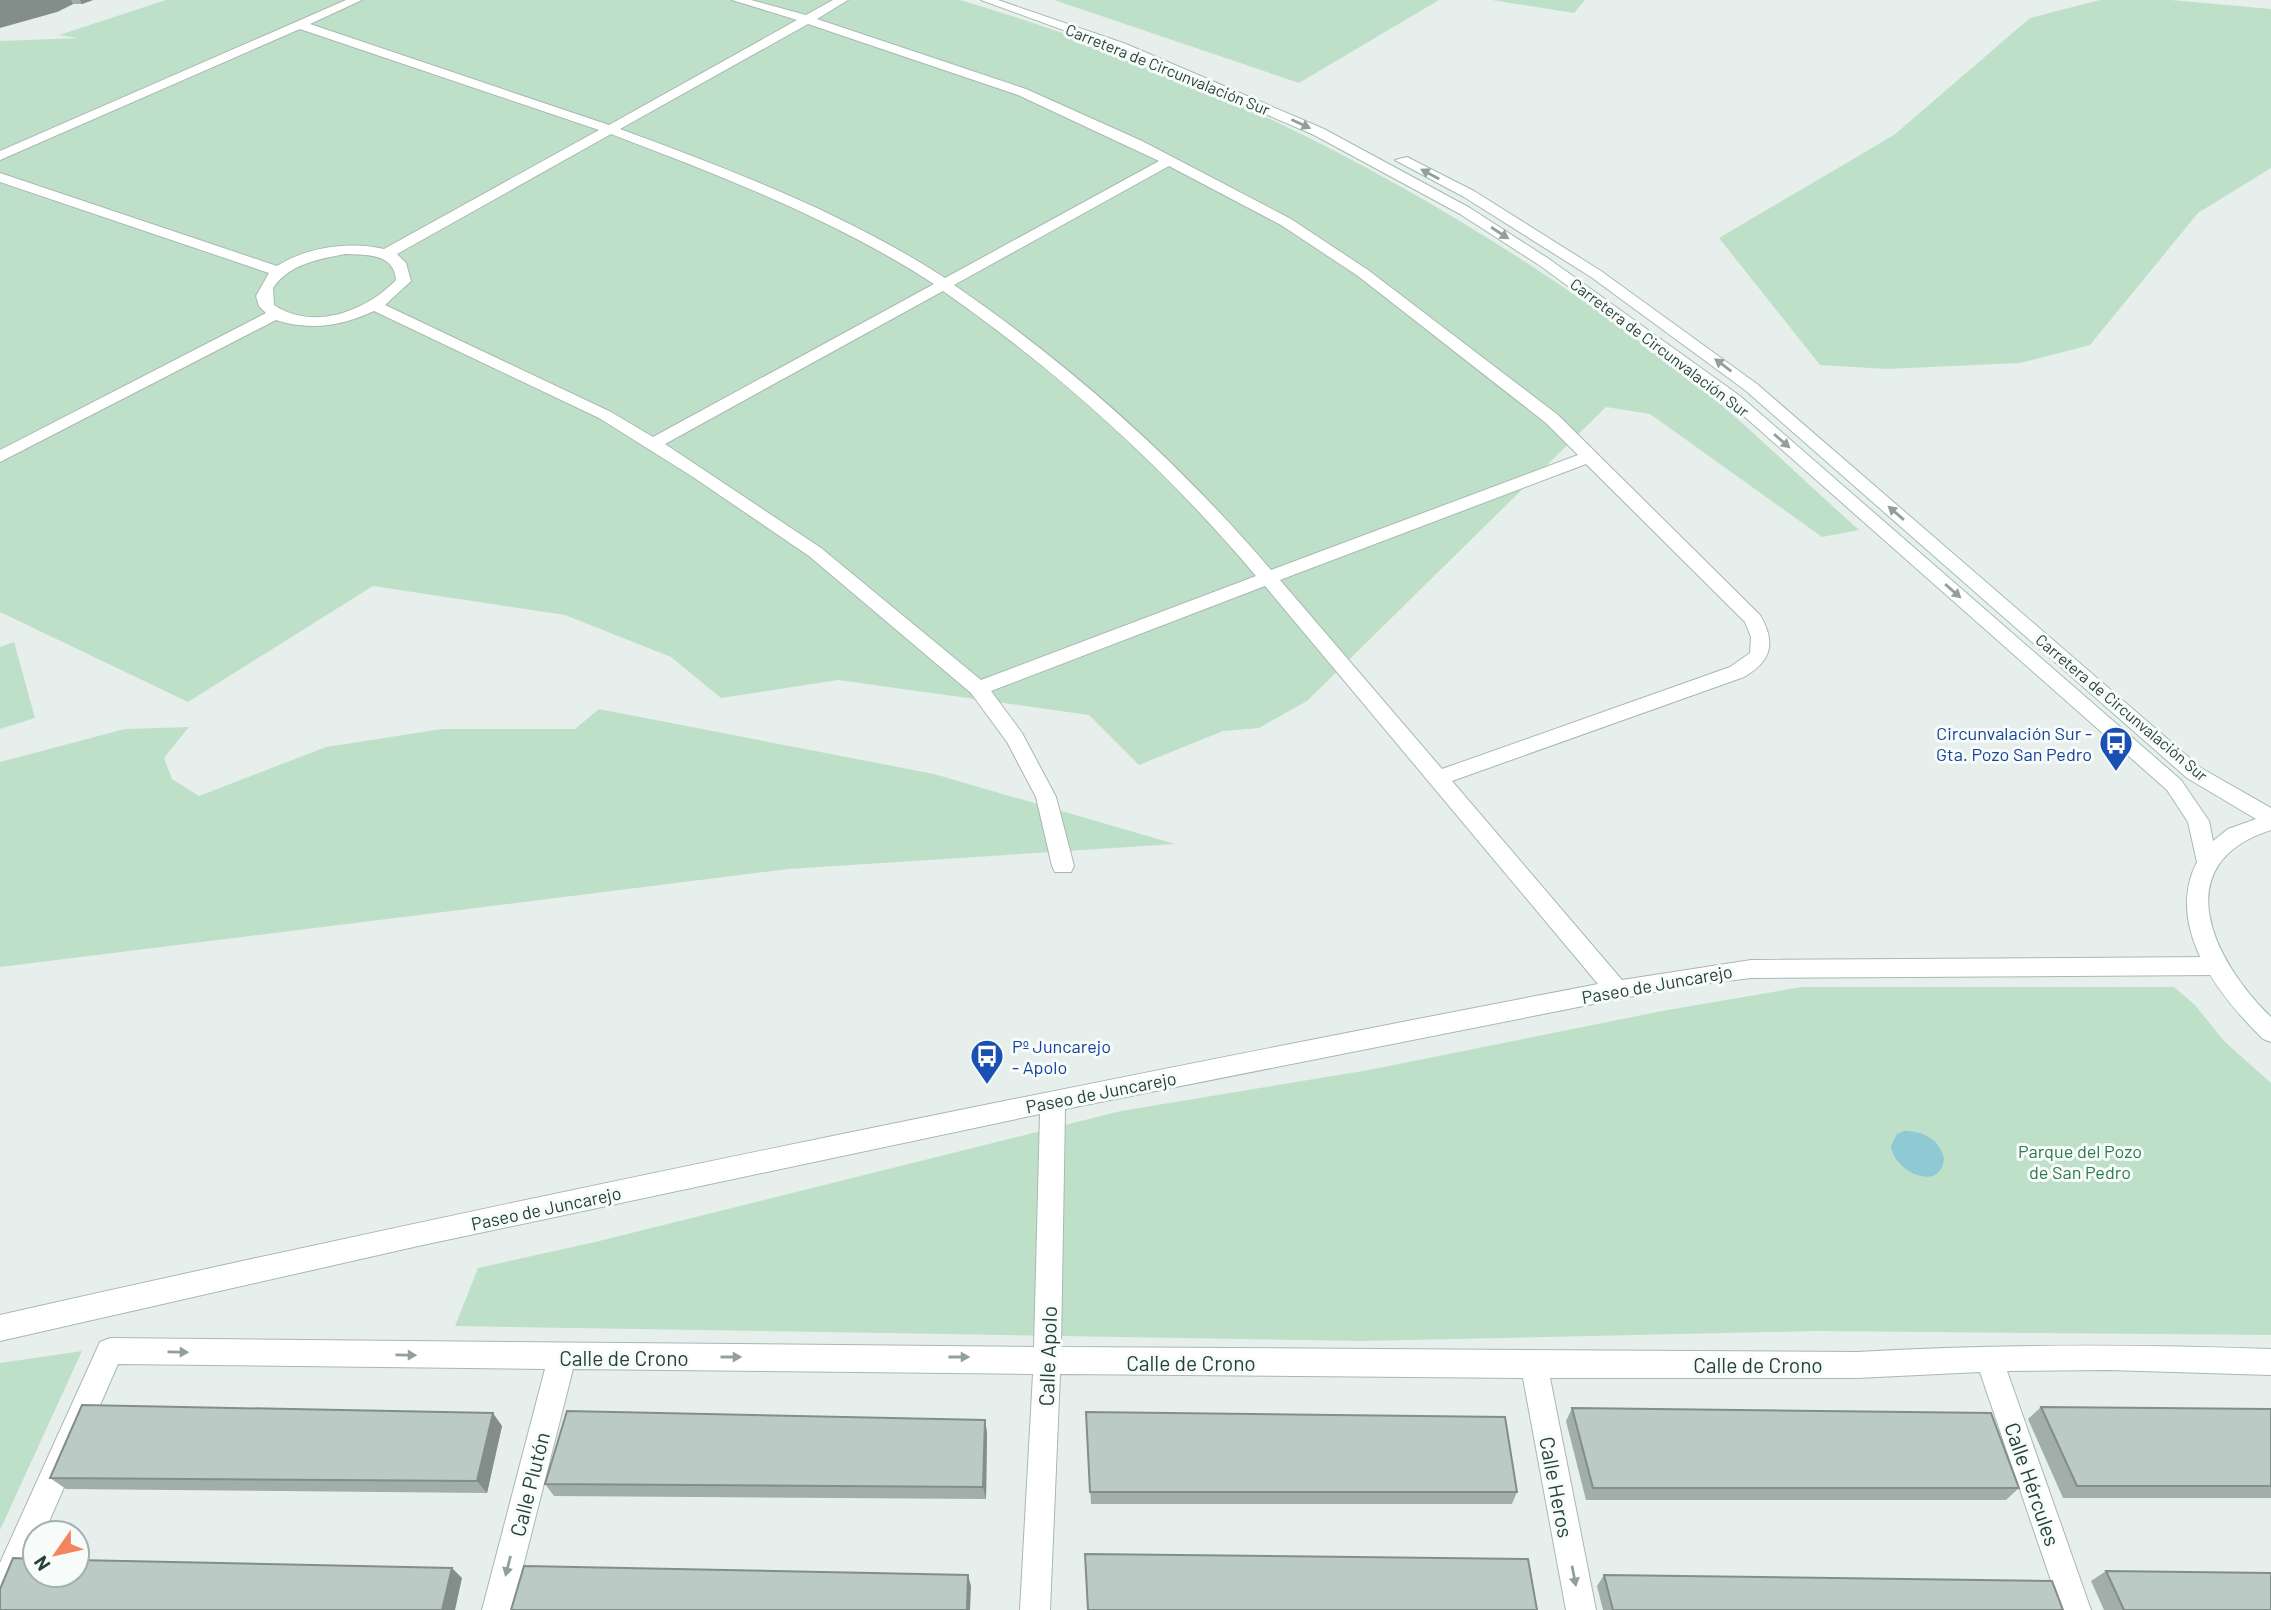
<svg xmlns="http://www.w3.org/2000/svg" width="2271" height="1610" font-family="Barlow,sans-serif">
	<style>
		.green { fill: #bfe0c8 }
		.water { fill: #8ec9d4 }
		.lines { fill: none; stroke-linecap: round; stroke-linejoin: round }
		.street-casing { stroke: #a8b8b2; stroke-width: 2 }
		.secondary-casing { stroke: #a4bbb3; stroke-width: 2 }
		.street { fill: #fff; fill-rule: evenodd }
		.secondary { fill: #fff; fill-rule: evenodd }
		.wall { fill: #a1aea9 }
		.shaded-wall { fill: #838d89 }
		.building { fill: #bbcac4; stroke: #838d89; stroke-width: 2 }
		.oneway { fill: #92a09c }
		.labels { text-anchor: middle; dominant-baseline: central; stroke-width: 6; stroke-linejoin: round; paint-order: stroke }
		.far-street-label { font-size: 16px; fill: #24423a; stroke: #f7fbf9 }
		.transit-label { font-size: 18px; fill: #164399; stroke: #f7fbf9; text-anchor: end }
		.street-label { font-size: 18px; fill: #24423a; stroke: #f7fbf9 }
		.park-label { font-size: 18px; fill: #2d7a4b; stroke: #f7fbf9 }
		.near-street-label { font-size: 21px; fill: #24423a; stroke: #f7fbf9 }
	</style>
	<rect width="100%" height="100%" fill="#e6efeb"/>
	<!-- green -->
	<g class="green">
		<path d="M166 0H960C1222 77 1459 203 1676 368 1740 417 1798 476 1859 530L1822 537 1650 414 1606 407 1307 701 1259 728 1223 731 1139 765 1089 715 838 680 721 698 671 657 565 615 373 586 188 702 0 612V41L78 38 59 35Z"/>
		<path d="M1054 0H1439L1299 83Z"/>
		<path d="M1492 0H1585L1574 13Z"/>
		<path d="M2100 0H2171L2271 9V168L2198 213 2090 345 2020 363 1887 369 1820 365 1719 238 1894 135 2030 18Z"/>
		<path d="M14 642 35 718 0 729V647Z"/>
		<path d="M599 709 934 774 1175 844 789 869 0 967V762L125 729 189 727 164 758 172 779 199 796 326 747 442 729H575Z"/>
		<path d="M1801 987H2174L2195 1005 2225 1042 2271 1083V1335L1818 1331 1362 1341 455 1326 478 1268 595 1242 1121 1111 1369 1070 1662 1011Z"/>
		<path d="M82 1351 0 1530V1363Z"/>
	</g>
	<!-- water -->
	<path class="water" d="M1904 1131C1923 1131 1939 1139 1944 1158 1942 1193 1894 1173 1891 1146L1897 1134Z"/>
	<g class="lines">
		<defs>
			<path id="street" d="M346 0H362L310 24 609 125 797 20 732 0H751L806 15 833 0H848L817 19 1026 89 1142 141 1291 219 1368 270 1558 415 1760 615C1776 642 1772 661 1744 677L1452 781 1622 980 1751 960 2215 957 2223 959 2226 966 2223 973 2215 975 1751 978 1679 987 1065 1109 1061 1347 1857 1352C1996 1344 2132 1344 2271 1349V1375L2108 1370 2007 1371 2091 1610H2061L1980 1372 1857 1378H1550L1596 1610H1566L1523 1378 1060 1374 1050 1610H1020L1033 1374 573 1369 512 1610H482L545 1369 118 1364 44 1533H35V1553L11 1608 0 1610V1563L100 1342 110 1338 1034 1347 1040 1114 418 1246 0 1341V1315C531 1195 1064 1087 1598 984L1265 586 991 691 1022 733 1056 797 1074 866 1071 872H1055L1052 866 1036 797 1007 742 971 693 809 556 693 477 599 418 374 311C342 326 309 331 276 320L0 462V450L266 313 259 306 256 296 269 273 0 182V173L277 266C307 247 349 241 384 249L599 130 300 29 0 160V151ZM808 24 1018 95 1159 161 945 278C845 213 731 170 620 129ZM611 134C721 176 834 219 934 284L653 437 611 412 385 305 411 281 406 263 397 254ZM1169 166 1281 225 1358 276 1546 423 1578 455 1271 570C1180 463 1071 365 954 285ZM345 254C367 255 394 253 396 280 365 312 313 331 274 305L273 288C289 264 319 259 345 254ZM943 291C1058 371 1166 469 1256 576L981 680 821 548 665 444ZM1586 464 1745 622 1751 637 1750 653 1730 667 1442 769 1280 580Z"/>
			<path id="secondary" d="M981 0H998L1126 44 1324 129 1470 208 1549 259 1740 396 2181 780 2209 821 2213 841 2228 829 2256 819 2187 778 1745 390 1591 277 1464 197 1395 160 1407 157 1474 191 1601 271 1757 384 2201 768 2271 808V830C2165 864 2213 961 2271 1017V1042L2263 1039C2219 996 2164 926 2197 862L2188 822 2167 790 1728 402 1539 265 1460 214 1314 135 1118 50Z"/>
		</defs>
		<!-- street casing -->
		<use href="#street" class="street-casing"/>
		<!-- secondary casing -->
		<use href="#secondary" class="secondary-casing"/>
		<!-- street -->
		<use href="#street" class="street"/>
		<!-- secondary -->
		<use href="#secondary" class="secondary"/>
	</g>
	<!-- wall -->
	<g class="wall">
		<path d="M0 0H93L82 4H73L57 12Z"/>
		<path d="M2041 1407 2271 1409V1498H2063L2028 1419Z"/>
		<path d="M1572 1408 2019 1488 2006 1500H1586L1566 1421Z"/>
		<path d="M1086 1412 1517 1492 1512 1504H1091Z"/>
		<path d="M502 1426 487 1493 66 1489 50 1478Z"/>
		<path d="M987 1432 986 1499 554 1496 545 1484Z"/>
		<path d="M2106 1571 2271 1610H2104L2091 1581Z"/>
		<path d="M1604 1575 2063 1610H1603L1597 1586Z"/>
	</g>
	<!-- shaded-wall -->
	<g class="shaded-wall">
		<path d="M0 0H71L73 4 57 12 0 28Z"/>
		<path d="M80 0H93L82 4Z"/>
		<path d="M493 1413 502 1426 487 1493 477 1481Z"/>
		<path d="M985 1420 987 1432 986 1499 983 1487Z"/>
		<path d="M452 1568 462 1578 455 1610H442Z"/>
		<path d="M968 1575 971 1586 970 1610H967Z"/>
	</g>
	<!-- building -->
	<g class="building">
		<path d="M82 1405 493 1413 477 1481 50 1478Z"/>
		<path d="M2041 1407 2271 1409V1486H2077Z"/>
		<path d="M1572 1408 1991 1413 2019 1488H1593Z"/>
		<path d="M567 1411 985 1420 983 1487 545 1484Z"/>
		<path d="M1086 1412 1505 1417 1517 1492H1090Z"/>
		<path d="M1085 1554 1528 1559 1537 1610H1088Z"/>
		<path d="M13 1558 35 1559V1575H77V1560L452 1568 442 1610H0V1589Z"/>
		<path d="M524 1566 968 1575 967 1610H511Z"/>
		<path d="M2106 1571 2271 1573V1610H2124Z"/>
		<path d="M1604 1575 2052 1581 2063 1610H1613Z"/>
	</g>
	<!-- one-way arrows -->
	<defs><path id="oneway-solid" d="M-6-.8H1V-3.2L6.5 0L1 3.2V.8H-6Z" transform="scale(1.75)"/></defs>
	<g class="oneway">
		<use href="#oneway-solid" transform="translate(1301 124) rotate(25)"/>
		<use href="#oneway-solid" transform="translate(1430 174) rotate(-152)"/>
		<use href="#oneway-solid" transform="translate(1500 233) rotate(33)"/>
		<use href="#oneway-solid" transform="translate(1723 365) rotate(-143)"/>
		<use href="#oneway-solid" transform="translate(1782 441) rotate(41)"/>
		<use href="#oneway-solid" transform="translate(1896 513) rotate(-139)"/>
		<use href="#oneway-solid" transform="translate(1953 591) rotate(41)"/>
		<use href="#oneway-solid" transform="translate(178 1352) rotate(1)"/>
		<use href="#oneway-solid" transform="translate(406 1355) rotate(1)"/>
		<use href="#oneway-solid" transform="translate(731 1357)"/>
		<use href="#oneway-solid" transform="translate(959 1357)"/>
		<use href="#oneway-solid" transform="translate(508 1566) rotate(104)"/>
		<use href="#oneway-solid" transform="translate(1574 1576) rotate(79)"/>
	</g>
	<!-- icons -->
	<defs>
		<symbol id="bus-pin" viewBox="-11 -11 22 30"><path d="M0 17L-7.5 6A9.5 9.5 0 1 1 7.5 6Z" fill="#1a4fb4" stroke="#f7fbf9"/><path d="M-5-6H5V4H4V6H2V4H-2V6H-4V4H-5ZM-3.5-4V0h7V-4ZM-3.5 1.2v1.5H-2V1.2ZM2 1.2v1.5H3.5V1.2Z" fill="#fff"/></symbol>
	</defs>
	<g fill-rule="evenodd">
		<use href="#bus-pin" x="2097" y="724" width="38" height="52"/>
		<use href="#bus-pin" x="968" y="1037" width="38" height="52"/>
	</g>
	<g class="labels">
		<!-- far-street labels -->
		<g class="far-street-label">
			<text transform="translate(1168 69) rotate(22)">Carretera de Circunvalación Sur</text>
			<text transform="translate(1660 347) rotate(37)">Carretera de Circunvalación Sur</text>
			<text transform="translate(2122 707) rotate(40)">Carretera de Circunvalación Sur</text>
		</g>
		<!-- transit labels -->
		<g class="transit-label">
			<text x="2092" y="733">Circunvalación Sur -<tspan x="2092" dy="21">Gta. Pozo San Pedro</tspan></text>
			<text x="1012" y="1046" text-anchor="start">Pº Juncarejo<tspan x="1012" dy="21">- Apolo</tspan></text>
		</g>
		<!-- street labels -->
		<g class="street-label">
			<text transform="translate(1657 984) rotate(-10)">Paseo de Juncarejo</text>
			<text transform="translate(1101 1092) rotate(-11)">Paseo de Juncarejo</text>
			<text transform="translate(546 1208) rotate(-12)">Paseo de Juncarejo</text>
		</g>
		<!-- park labels -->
		<g class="park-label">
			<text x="2080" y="1151">Parque del Pozo<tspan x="2080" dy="21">de San Pedro</tspan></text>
		</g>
		<!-- near-street labels -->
		<g class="near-street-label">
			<text transform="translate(1047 1356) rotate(-88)">Calle Apolo</text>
			<text x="624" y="1357">Calle de Crono</text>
			<text x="1191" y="1362">Calle de Crono</text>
			<text x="1758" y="1364">Calle de Crono</text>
			<text transform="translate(529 1484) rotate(-76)">Calle Plutón</text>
			<text transform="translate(2033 1484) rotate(71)">Calle Hércules</text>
			<text transform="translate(1557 1487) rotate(79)">Calle Heros</text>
		</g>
	</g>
	<!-- north arrow -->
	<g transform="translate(56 1554) rotate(236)"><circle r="33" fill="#f7fbf9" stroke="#a3b1ad" stroke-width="2"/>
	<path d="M0-5L12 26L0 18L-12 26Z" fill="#f4845f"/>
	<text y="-10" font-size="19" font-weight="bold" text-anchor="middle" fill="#24423a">N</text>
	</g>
</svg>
